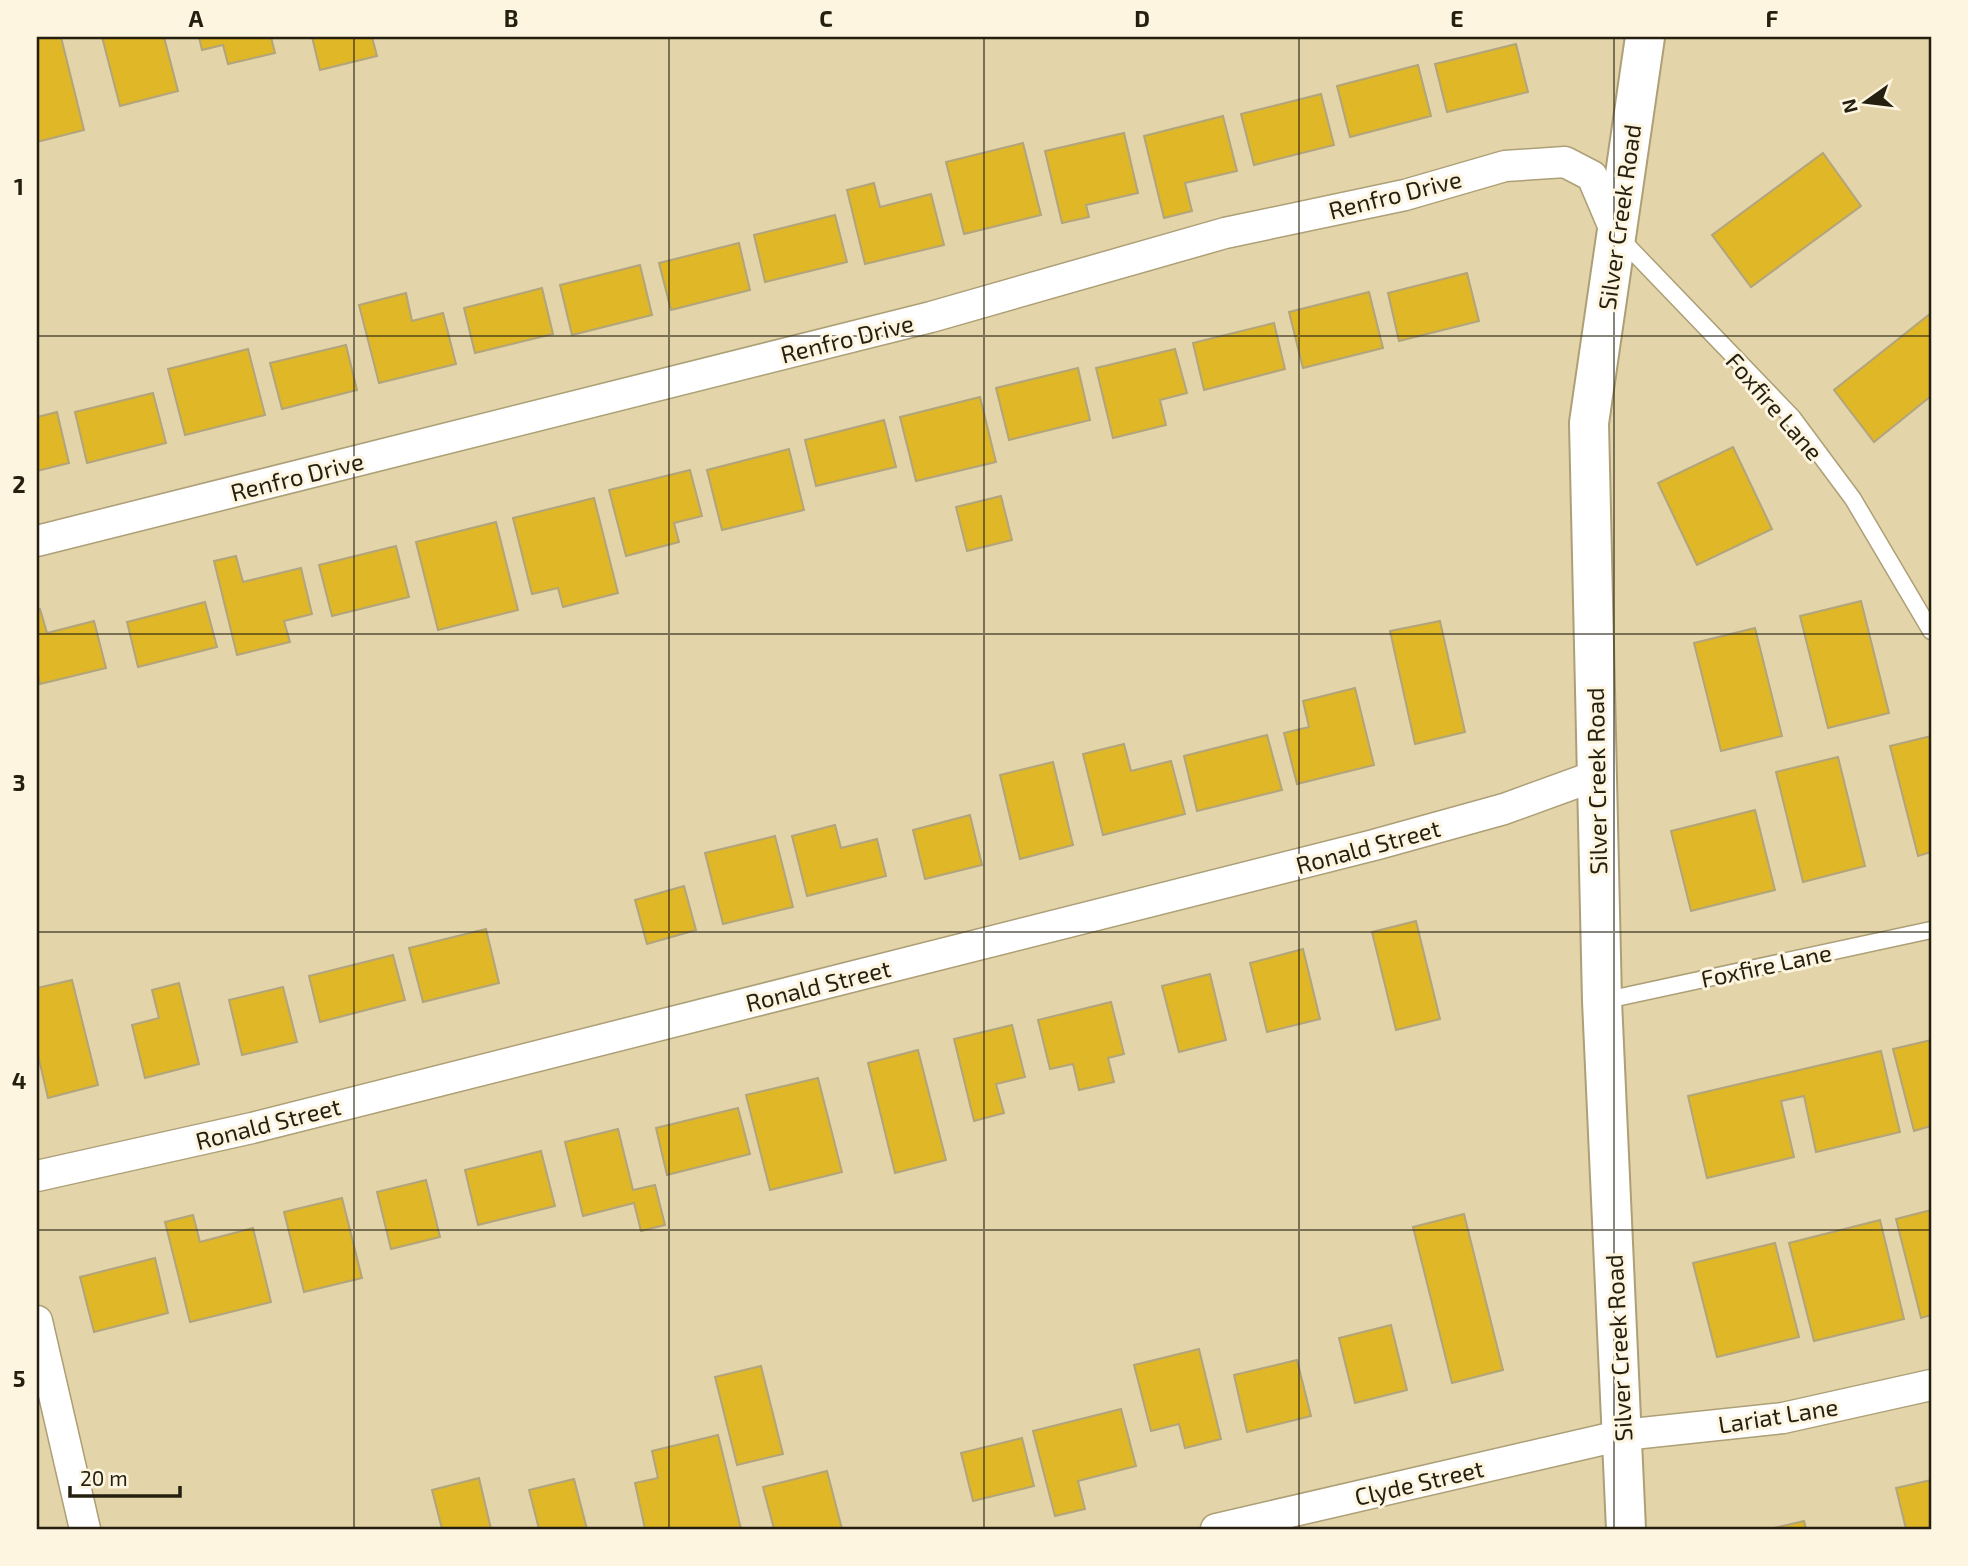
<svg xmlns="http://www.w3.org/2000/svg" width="1968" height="1566" font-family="'Exo 2',sans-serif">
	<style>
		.building { fill: #dfb727; stroke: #b2a47b; stroke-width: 2 }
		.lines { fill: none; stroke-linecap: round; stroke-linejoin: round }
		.service-casing { stroke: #ad9f76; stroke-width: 19 }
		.minor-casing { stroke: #ad9f76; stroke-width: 33 }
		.tertiary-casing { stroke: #ad9f76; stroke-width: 42 }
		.service { stroke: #fff; stroke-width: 16 }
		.minor { stroke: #fff; stroke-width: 30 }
		.tertiary { stroke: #fff; stroke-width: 38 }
		.grid { fill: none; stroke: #241f0f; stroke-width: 2; stroke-opacity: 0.55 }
		.labels { text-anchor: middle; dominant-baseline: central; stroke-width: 6; stroke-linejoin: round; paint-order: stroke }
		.street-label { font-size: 24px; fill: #241f0f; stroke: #fdf5e0 }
		.neatline { fill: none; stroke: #241f0f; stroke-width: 2.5 }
		.grid-label { font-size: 23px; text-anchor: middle; font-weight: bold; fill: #241f0f }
	</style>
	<rect width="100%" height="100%" fill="#e3d4a9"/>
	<!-- building -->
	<g class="building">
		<path d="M61 37 84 130 37 142V38Z"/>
		<path d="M102 37H164L178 91 120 106Z"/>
		<path d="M199 37H271L275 53 228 64 223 45 202 50Z"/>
		<path d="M312 37H372L377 56 320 70Z"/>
		<path d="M1516 44 1528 92 1447 112 1435 64Z"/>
		<path d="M1418 65 1431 116 1350 137 1337 86Z"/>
		<path d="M1321 94 1334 145 1254 165 1241 114Z"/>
		<path d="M1223 116 1237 171 1185 183 1192 211 1164 218 1144 136Z"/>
		<path d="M1124 133 1138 193 1086 205 1089 217 1062 223 1045 151Z"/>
		<path d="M1023 143 1041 215 964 234 946 162Z"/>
		<path d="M1823 153 1861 206 1751 287 1712 235Z"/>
		<path d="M874 183 880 207 931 194 944 245 865 264 847 190Z"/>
		<path d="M835 215 847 262 765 282 754 235Z"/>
		<path d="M739 243 750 290 671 310 659 263Z"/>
		<path d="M640 265 652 315 572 335 560 285Z"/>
		<path d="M1467 273 1479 321 1399 341 1388 293Z"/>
		<path d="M542 288 553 334 475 353 464 308Z"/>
		<path d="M1369 292 1383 348 1303 368 1289 312Z"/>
		<path d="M406 293 412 321 443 313 456 364 379 383 359 305Z"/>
		<path d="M1931 313V396L1874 442 1834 390Z"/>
		<path d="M1274 323 1285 369 1204 390 1193 343Z"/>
		<path d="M346 345 357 390 282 409 270 363Z"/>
		<path d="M248 349 265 415 185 435 168 369Z"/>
		<path d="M1175 349 1187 393 1160 400 1166 425 1113 438 1096 368Z"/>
		<path d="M1078 368 1090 420 1009 440 996 388Z"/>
		<path d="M153 393 166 443 87 463 75 412Z"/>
		<path d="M980 397 996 462 916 481 900 417Z"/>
		<path d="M57 412 69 463 37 471V417Z"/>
		<path d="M884 420 896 467 816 486 805 440Z"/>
		<path d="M1733 447 1772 529 1697 565 1658 483Z"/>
		<path d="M789 449 804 510 722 530 707 470Z"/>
		<path d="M690 470 702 516 674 523 679 542 626 556 609 490Z"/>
		<path d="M1001 496 1012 540 967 551 956 507Z"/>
		<path d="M594 498 618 593 563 607 558 588 532 594 513 518Z"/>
		<path d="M496 522 518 610 438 630 416 542Z"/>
		<path d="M396 546 409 597 332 616 319 565Z"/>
		<path d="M236 556 243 582 301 568 312 614 284 621 290 642 237 655 214 561Z"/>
		<path d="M1861 601 1889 713 1828 728 1800 616Z"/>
		<path d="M205 602 217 647 138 667 127 622Z"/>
		<path d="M40 609 47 633 94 621 106 668 40 684 37 672V610Z"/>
		<path d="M1440 621 1465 732 1415 744 1390 631Z"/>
		<path d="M1755 628 1782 736 1721 751 1694 643Z"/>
		<path d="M1355 688 1374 765 1297 784 1284 733 1309 727 1303 701Z"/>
		<path d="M1267 735 1282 790 1197 811 1184 756Z"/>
		<path d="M1931 736V852L1918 856 1890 746Z"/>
		<path d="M1124 744 1131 771 1171 761 1185 814 1103 835 1083 754Z"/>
		<path d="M1838 757 1865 866 1803 882 1776 772Z"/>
		<path d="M1053 762 1073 845 1020 859 1000 775Z"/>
		<path d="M1755 810 1775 890 1691 911 1671 831Z"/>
		<path d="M970 815 982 865 925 879 913 830Z"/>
		<path d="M835 825 841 848 877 839 886 876 807 896 792 836Z"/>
		<path d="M775 836 793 907 723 924 705 853Z"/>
		<path d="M684 886 696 930 647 944 635 900Z"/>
		<path d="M1416 921 1440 1019 1396 1030 1372 932Z"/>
		<path d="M486 929 499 983 423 1002 409 948Z"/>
		<path d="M1303 949 1320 1019 1267 1032 1250 963Z"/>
		<path d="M393 955 405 1000 320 1022 309 976Z"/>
		<path d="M1210 974 1226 1040 1179 1052 1162 986Z"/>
		<path d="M72 980 98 1085 48 1098 37 1051V988Z"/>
		<path d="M179 983 199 1064 145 1078 132 1025 159 1018 152 990Z"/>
		<path d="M283 987 297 1042 242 1055 229 1000Z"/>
		<path d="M1111 1002 1124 1054 1108 1058 1114 1082 1079 1090 1073 1064 1050 1069 1038 1020Z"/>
		<path d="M1012 1025 1025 1077 996 1084 1004 1113 974 1121 954 1039Z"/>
		<path d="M1931 1040V1126L1914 1131 1893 1049Z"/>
		<path d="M918 1050 946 1160 895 1173 868 1063Z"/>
		<path d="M1881 1051 1900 1132 1816 1152 1804 1096 1781 1101 1794 1157 1707 1178 1688 1096Z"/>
		<path d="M818 1078 842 1172 770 1190 746 1095Z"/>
		<path d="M738 1108 750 1154 667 1175 656 1128Z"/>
		<path d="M618 1129 633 1190 655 1185 665 1225 641 1231 634 1203 583 1216 565 1142Z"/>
		<path d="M541 1151 555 1206 478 1225 465 1170Z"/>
		<path d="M426 1180 440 1237 391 1249 377 1192Z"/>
		<path d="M342 1198 362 1278 304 1292 284 1212Z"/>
		<path d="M1931 1210V1315L1921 1318 1896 1219Z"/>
		<path d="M1464 1214 1503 1370 1452 1383 1413 1227Z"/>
		<path d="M193 1215 200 1242 253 1228 271 1302 190 1322 165 1222Z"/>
		<path d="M1880 1220 1904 1319 1814 1341 1789 1243Z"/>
		<path d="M1775 1243 1799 1337 1717 1357 1693 1263Z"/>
		<path d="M155 1258 168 1313 94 1332 80 1277Z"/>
		<path d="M1391 1325 1407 1390 1355 1403 1339 1338Z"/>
		<path d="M1199 1349 1221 1439 1185 1448 1179 1424 1151 1431 1134 1365Z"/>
		<path d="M1297 1360 1311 1416 1247 1432 1234 1375Z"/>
		<path d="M761 1366 783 1454 737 1465 715 1377Z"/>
		<path d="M1121 1409 1136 1466 1078 1481 1085 1509 1055 1516 1033 1431Z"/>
		<path d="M718 1435 741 1529H645L635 1483 658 1478 652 1451Z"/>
		<path d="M1022 1438 1034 1486 973 1501 961 1453Z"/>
		<path d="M827 1471 842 1529H774L763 1487Z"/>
		<path d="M479 1478 491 1529H442L432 1490Z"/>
		<path d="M574 1479 587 1529H539L529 1490Z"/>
		<path d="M1931 1480V1529H1906L1896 1488Z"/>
		<path d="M1804 1521 1806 1529H1770Z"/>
	</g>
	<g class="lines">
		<defs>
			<g id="service">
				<path d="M1619 237 1792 417 1853 499 1931 631"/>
				<path d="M1602 1001 1931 930"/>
			</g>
			<g id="minor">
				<path d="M37 541 931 317 1225 233 1405 195 1505 166 1565 162 1592 176 1617 235"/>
				<path d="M37 1176 252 1128 1374 845 1504 809 1595 776"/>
				<path d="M37 1321 85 1529"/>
				<path d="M1216 1529 1623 1435 1783 1418 1931 1385"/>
			</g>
			<path id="tertiary" d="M1626 1529 1602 1001 1589 423 1645 37"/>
		</defs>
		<!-- service casing -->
		<use href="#service" class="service-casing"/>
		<!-- minor casing -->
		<use href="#minor" class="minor-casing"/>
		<!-- tertiary casing -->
		<use href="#tertiary" class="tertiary-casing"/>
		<!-- service -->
		<use href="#service" class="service"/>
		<!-- minor -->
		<use href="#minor" class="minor"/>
		<!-- tertiary -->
		<use href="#tertiary" class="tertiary"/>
	</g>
	<!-- grid -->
	<path class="grid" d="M354 37V1529M669 37V1529M984 37V1529M1299 37V1529M1614 37V1529M37 336H1931M37 634H1931M37 932H1931M37 1230H1931"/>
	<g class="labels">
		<!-- street labels -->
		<g class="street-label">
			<text transform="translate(1395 194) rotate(-14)">Renfro Drive</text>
			<text transform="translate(1619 217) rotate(-82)">Silver Creek Road</text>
			<text transform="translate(847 338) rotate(-14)">Renfro Drive</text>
			<text transform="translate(1775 406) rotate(49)">Foxfire Lane</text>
			<text transform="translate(297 476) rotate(-14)">Renfro Drive</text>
			<text transform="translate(1596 781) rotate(-91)">Silver Creek Road</text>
			<text transform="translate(1368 846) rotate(-15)">Ronald Street</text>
			<text transform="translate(1766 965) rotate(-12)">Foxfire Lane</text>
			<text transform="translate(818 985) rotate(-14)">Ronald Street</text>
			<text transform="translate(268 1123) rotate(-14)">Ronald Street</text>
			<text transform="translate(1618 1348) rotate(-93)">Silver Creek Road</text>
			<text transform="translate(1778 1415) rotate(-9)">Lariat Lane</text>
			<text transform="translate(1419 1482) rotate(-13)">Clyde Street</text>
		</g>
	</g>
	<!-- border -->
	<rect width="1968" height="1566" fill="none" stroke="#fdf5e0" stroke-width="77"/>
	<!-- north arrow -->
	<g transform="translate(1866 102) rotate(256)" stroke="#fdf5e0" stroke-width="5" paint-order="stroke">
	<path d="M0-5L12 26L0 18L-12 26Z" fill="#241f0f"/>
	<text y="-10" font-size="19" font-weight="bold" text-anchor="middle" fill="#241f0f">N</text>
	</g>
	<!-- scale -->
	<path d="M70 1486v10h110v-10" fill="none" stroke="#241f0f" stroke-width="3.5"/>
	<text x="80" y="1486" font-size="21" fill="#241f0f" stroke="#fdf5e0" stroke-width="5" paint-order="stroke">20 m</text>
	<rect x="38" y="38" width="1892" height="1490" class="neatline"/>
	<g class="grid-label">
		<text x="196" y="27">A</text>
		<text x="511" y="27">B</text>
		<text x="826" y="27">C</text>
		<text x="1142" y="27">D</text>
		<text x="1457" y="27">E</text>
		<text x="1772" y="27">F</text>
		<text x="19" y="195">1</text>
		<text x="19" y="493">2</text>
		<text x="19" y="791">3</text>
		<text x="19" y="1089">4</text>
		<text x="19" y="1387">5</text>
	</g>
</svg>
